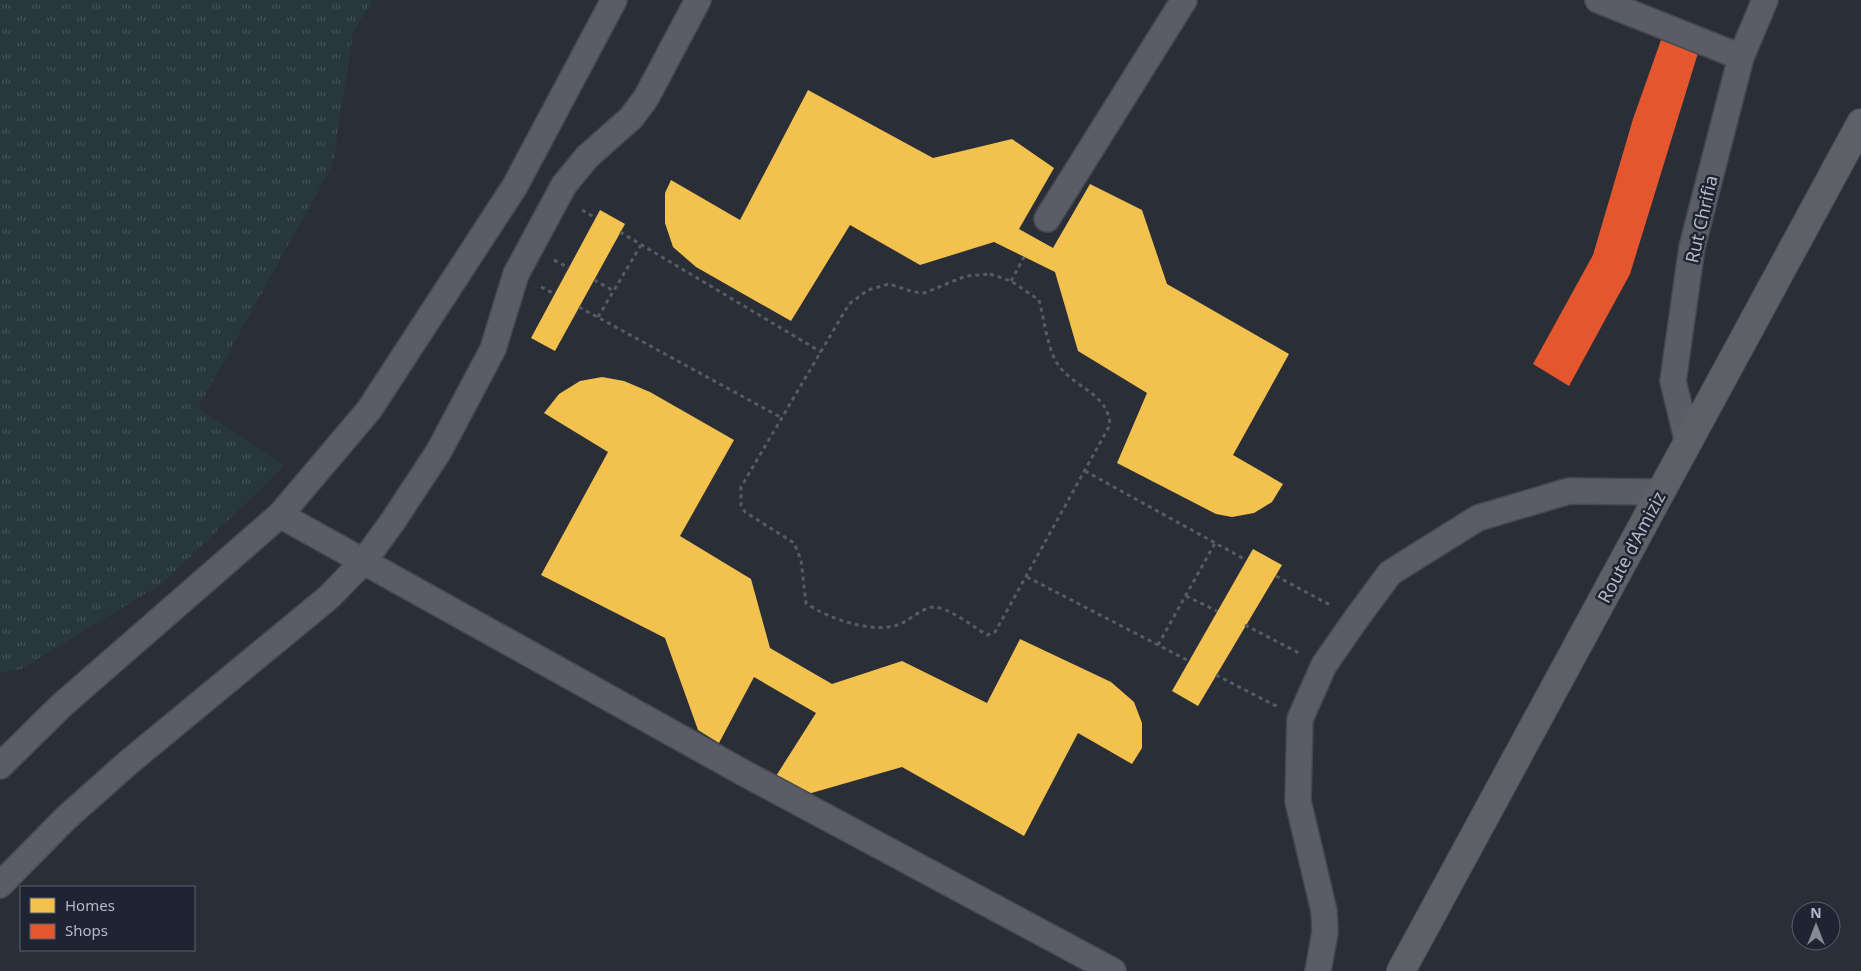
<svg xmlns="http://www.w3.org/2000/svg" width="1861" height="971" font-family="'Noto Sans',sans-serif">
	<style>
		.grass { fill: url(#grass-tufts) }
		.homes { fill: #f2c14e }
		.shops { fill: #e4572e }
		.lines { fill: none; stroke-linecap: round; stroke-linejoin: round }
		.street-casing { stroke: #464950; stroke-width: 28 }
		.primary-casing { stroke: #484b54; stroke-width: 30 }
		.path { stroke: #575c62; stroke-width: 3; stroke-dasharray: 4 4; stroke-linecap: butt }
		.street { stroke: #5a5d65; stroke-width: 25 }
		.primary { stroke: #5d6066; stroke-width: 28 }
		.labels { text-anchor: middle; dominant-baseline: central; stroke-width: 5; stroke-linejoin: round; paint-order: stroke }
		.street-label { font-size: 18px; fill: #b4bac7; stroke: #1e2431 }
	</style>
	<defs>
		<pattern id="grass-tufts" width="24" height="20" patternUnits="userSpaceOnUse" patternTransform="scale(1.25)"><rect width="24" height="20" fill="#27373c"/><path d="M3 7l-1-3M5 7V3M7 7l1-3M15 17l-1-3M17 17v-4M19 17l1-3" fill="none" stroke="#445257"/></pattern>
	</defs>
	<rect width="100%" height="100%" fill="#2a2e37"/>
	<!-- grass -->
	<path class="grass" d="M0 0H373L353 32 333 164 198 408 284 466 163 583 21 669 0 673Z"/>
	<!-- homes -->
	<g class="homes">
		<path d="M808 90 933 158 1012 139 1054 168 1019 229 1053 248 1090 184 1142 210 1167 284 1289 354 1233 455 1283 484 1272 502 1254 513 1232 517 1216 514 1117 463 1147 393 1078 351 1055 272 994 242 920 265 850 225 791 321 696 267 673 247 665 223V193L671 180 740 220Z"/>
		<path d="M600 210 625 224 555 351 531 338Z"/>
		<path d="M602 377 624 381 650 392 734 440 680 536 751 579 770 648 832 684 902 661 987 703 1020 639 1111 682 1134 702 1142 723V748L1132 764 1078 733 1024 836 902 767 808 794 776 776 816 713 754 677 719 743 698 730 665 638 541 575 608 452 544 413 559 394 580 381Z"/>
		<path d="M1253 549 1282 565 1198 706 1172 691Z"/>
	</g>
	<!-- shops -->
	<path class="shops" d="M1661 40 1698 53 1630 274 1569 386 1533 364 1593 255 1633 119Z"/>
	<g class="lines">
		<defs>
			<g id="street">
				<path d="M1598 0 1741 57"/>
				<path d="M1047 219 1184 0"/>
				<path d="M1688 443 1673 381 1692 247 1741 57 1765 0"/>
				<path d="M280 515 742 772 1113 971"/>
				<path d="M0 766 62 705 280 515 369 410 515 186 614 0"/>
				<path d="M0 885 66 818 129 762 329 597 364 561 393 521 439 451 493 349 516 274 564 185 587 157 631 118 646 98 698 0"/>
				<path d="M1318 971 1325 932 1324 911 1298 801 1300 719 1324 665 1356 619 1390 573 1478 518 1569 491 1660 492"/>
			</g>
			<path id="primary" d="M1401 971 1861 123"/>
		</defs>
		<!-- street casing -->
		<use href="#street" class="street-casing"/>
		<!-- primary casing -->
		<use href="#primary" class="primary-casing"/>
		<!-- path -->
		<g class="path">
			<path d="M582 210 596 218"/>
			<path d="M620 232 821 352"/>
			<path d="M554 260 569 268"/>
			<path d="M990 274 1011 281 1039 300C1044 319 1048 352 1059 366 1076 389 1108 393 1110 425L995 632 987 635C975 628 947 606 933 607 922 608 910 620 900 624 875 635 826 618 806 603L801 560 794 543 745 512 741 505V487L849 304 868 290 889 284 914 292 924 293 966 276Z"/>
			<path d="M594 280 614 291"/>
			<path d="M1011 281 1024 257"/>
			<path d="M541 287 555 294"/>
			<path d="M579 307 782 418"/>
			<path d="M598 317 641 245"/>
			<path d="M1085 471 1246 560"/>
			<path d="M1276 576 1332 606"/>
			<path d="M1027 577 1189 661"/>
			<path d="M1186 596 1217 611"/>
			<path d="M1245 625 1301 654"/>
			<path d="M1158 645 1215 543"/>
			<path d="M1216 675 1278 707"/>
		</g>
		<!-- street -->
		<use href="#street" class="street"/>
		<!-- primary -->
		<use href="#primary" class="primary"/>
	</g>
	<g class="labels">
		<!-- street labels -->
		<g class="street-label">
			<text transform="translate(1701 219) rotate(-77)">Rut Chrifia</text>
			<text transform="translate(1631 547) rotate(-62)">Route d'Amiziz</text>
		</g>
	</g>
	<!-- legend -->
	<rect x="20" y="886" width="175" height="65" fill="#1e2431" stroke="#5a606d"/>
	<rect x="30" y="898" width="25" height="15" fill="#f2c14e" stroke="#5a606d"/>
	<text x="65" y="911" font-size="15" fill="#b4bac7">Homes</text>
	<rect x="30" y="924" width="25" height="15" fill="#e4572e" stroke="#5a606d"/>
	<text x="65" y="936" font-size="15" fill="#b4bac7">Shops</text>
	<!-- north arrow -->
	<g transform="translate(1816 926)"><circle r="24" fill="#1e2431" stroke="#5a606d"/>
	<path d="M0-4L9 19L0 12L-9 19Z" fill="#848995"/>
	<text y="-8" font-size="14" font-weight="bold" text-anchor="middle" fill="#b4bac7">N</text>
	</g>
</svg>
